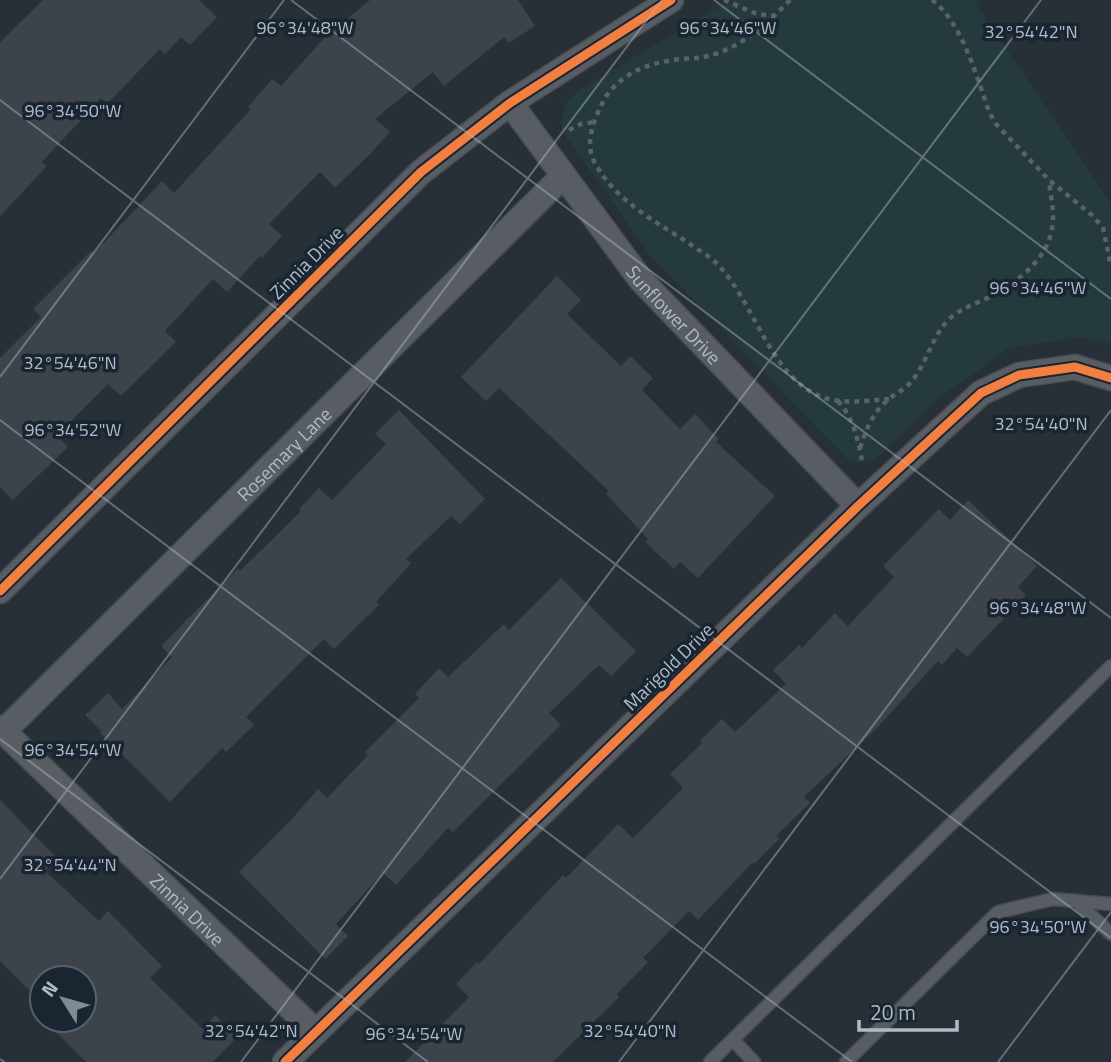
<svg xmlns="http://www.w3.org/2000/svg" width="1111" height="1062" font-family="'Titillium Web',sans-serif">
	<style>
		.green { fill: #243a3d }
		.building { fill: #3c434a }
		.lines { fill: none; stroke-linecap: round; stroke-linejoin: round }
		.lane-casing { stroke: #464b51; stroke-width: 15 }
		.street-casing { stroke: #464b51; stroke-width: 27 }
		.path { stroke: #5a6167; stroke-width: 4.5; stroke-dasharray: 5 5; stroke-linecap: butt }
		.lane { stroke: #585d64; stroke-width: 12 }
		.street { stroke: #585d64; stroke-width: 24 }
		.cycleway-casing { stroke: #1a2532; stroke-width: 13 }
		.cycleway { stroke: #f27e40; stroke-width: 9 }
		.ticks { fill: none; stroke: #b0bbc9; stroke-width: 2; stroke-opacity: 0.45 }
		.labels { text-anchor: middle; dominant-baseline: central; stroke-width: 7; stroke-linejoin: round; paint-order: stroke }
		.street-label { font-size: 19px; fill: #b0bbc9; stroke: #1a2532 }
		.ticks-label { font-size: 18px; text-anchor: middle; fill: #b0bbc9; stroke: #1a2532; stroke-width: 7; stroke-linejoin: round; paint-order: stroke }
	</style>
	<rect width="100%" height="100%" fill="#272f37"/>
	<!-- green -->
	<path class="green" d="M730 0H974L1111 204V344L1082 337 1009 348 938 399 880 455C871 462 858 466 847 459L648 253 562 130C561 112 564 105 576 92Z"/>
	<!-- building -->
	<g class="building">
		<path d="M43 0H199L217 17 190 45 181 37 165 54 160 49 107 104 101 98 42 162 47 166 0 216V42Z"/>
		<path d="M370 0H518L535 26 509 43 504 37 444 86 433 72 375 119 390 132 371 153 335 188 320 172 269 224 282 236 262 258 260 256 227 292 213 279 165 331 176 342 121 396 108 384 57 435 68 447 13 500 0 487V358L41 317 33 309 91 251 94 253 162 181 174 193 251 109 248 107 272 79 281 86 326 36Z"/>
		<path d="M557 276 581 300 567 314 621 366 630 356 653 378 642 390 680 429 695 414 719 439 716 442 775 496 698 578 680 562 674 569 645 542 648 539 606 494 609 491 499 388 486 401 461 377Z"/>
		<path d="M399 410 485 499 460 524 451 516 406 559 411 563 376 602 379 605 334 649 324 639 246 717 254 725 226 752 222 748 170 802 100 733 101 731 85 715 108 693 122 709 172 657 161 646 238 568 240 571 301 511 299 509 319 488 332 500 386 444 375 434Z"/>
		<path d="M968 500 1037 566 1018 587 1026 595 967 657 957 648 942 665 938 661 877 728 804 797 810 803 776 836 779 839 754 864 753 862 698 920 689 911 643 958 648 962 617 994 619 997 553 1062H405L469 997 456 984 477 962 479 964 563 875 566 878 618 824 633 838 683 788 670 774 702 743 700 741 722 719 735 732 786 684 773 670 799 645 802 648 835 613 848 626 894 577 883 566 939 509 950 520Z"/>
		<path d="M561 578 636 651 611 676 599 665 549 713 561 725 453 832 448 828 396 885 383 873 336 924 348 936 325 959 239 872 290 821 318 789 327 798 368 755 365 752 419 698 415 694 439 668 448 677 504 624 509 630Z"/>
		<path d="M0 800 57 858 45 871 99 921 108 911 162 966 150 978 203 1029 215 1015 238 1036 213 1062H86L53 1029 60 1021 59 1020H84V978H42V1003L0 961Z"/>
	</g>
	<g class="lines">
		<defs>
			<g id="lane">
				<path d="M1076 901 1111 934"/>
				<path d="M733 1040 754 1062"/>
				<path d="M710 1062 1111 666"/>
				<path d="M846 1062 998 912 1053 899 1111 904"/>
			</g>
			<g id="street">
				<path id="s1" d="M510 103 641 280 858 506"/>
				<path d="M0 591 421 172 510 103 671 0"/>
				<path id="s2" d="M0 728 316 1032"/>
				<path id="s3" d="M4 731 563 176"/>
				<path d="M285 1062 858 506 981 393 1019 375 1075 367 1111 378"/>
			</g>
		</defs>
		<!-- lane casing -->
		<use href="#lane" class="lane-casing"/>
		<!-- street casing -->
		<use href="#street" class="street-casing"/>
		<!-- path -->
		<g class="path">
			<path d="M724 0 757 14 775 16"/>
			<path d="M790 0C769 22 748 42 718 53 706 58 695 58 682 59 648 62 614 75 600 108 592 125 585 146 595 163 615 200 653 220 687 242 698 250 712 257 721 268 753 304 769 367 811 392 835 406 862 401 889 399"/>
			<path d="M932 0C963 23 977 79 990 114L996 124 1049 180 1093 216 1103 228 1111 266"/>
			<path d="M569 130 581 124 595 122"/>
			<path d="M838 401C854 419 857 437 862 460"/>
			<path d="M860 448C866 429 873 412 889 399 896 393 904 390 910 383 929 362 933 328 957 313 969 305 983 301 995 294 1025 277 1053 253 1053 217 1053 205 1050 192 1049 180"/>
		</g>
		<!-- lane -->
		<use href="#lane" class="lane"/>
		<!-- street -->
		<use href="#street" class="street"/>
		<defs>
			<g id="cycleway">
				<path d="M0 591 421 172 510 103 671 0"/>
				<path d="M285 1062 858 506 981 393 1019 375 1075 367 1111 378"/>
			</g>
		</defs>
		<!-- cycleway casing -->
		<use href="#cycleway" class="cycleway-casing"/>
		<!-- cycleway -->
		<use href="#cycleway" class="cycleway"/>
	</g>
	<!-- ticks -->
	<path class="ticks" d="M291 0 1111 618M714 0 1111 299M0 100 1111 938M0 377 284 0M0 420 852 1062M0 739 428 1062M0 879 662 0M0 1059 5 1062M241 1062 1041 0M619 1062 1111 410M998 1062 1111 912"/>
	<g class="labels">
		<!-- street labels -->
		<g class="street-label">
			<text transform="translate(306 262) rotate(-45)">Zinnia Drive</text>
			<text stroke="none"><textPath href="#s1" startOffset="268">Sunflower Drive</textPath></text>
			<text stroke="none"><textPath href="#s3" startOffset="394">Rosemary Lane</textPath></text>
			<text transform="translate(668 666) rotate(-44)">Marigold Drive</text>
			<text stroke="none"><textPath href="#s2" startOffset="261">Zinnia Drive</textPath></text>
		</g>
	</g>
	<g class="ticks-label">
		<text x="305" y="34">96°34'48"W</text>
		<text x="728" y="34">96°34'46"W</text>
		<text x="1031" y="38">32°54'42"N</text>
		<text x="73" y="117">96°34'50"W</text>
		<text x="1038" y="294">96°34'46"W</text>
		<text x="70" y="369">32°54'46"N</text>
		<text x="1041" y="430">32°54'40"N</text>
		<text x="73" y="436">96°34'52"W</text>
		<text x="1038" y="614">96°34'48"W</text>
		<text x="73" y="756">96°34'54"W</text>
		<text x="70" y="871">32°54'44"N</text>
		<text x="1038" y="933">96°34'50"W</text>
		<text x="251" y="1037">32°54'42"N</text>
		<text x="630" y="1037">32°54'40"N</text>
		<text x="414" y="1040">96°34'54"W</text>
	</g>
	<!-- north arrow -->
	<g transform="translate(63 999) rotate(307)"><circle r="33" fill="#1a2532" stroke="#56616e" stroke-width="2"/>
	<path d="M0-5L12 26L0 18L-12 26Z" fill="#808a96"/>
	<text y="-10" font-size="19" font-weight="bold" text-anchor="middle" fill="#b0bbc9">N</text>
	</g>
	<!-- scale -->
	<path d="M859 1020v10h98v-10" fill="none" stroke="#b0bbc9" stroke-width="3.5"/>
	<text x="870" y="1020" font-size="21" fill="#b0bbc9" stroke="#1a2532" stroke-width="5" paint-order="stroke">20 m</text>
</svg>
